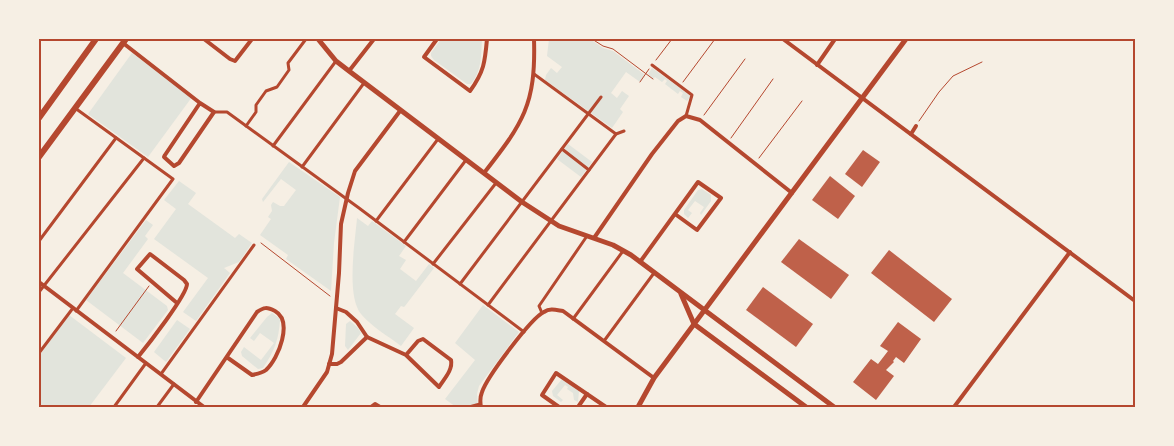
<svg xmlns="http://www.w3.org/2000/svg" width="1174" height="446" font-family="'Work Sans',sans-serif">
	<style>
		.green { fill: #e2e4dc }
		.building { fill: #bf614a }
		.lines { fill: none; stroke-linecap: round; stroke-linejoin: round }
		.path { stroke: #b5482f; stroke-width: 1 }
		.pedestrian { stroke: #b5482f; stroke-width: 3 }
		.minor { stroke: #b5482f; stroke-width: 4 }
		.tertiary { stroke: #b5482f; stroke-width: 5 }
		.primary { stroke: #b5482f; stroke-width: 6 }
		.neatline { fill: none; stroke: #b5482f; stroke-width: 2 }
	</style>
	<rect width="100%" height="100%" fill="#f6efe4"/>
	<!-- green -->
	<g class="green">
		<path d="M441 39H482C481 55 482 71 471 84H467L434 60 431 56V53Z"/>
		<path d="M549 39H590L603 48 613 51 645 75 640 82 626 72 611 93 617 98 622 91 629 96 620 109 623 112 612 128 545 80 546 75 551 68 557 73 562 67 547 56Z"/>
		<path d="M132 53 192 97 148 157 88 114Z"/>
		<path d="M652 68 691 96 687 101 681 97 683 93 680 91 678 94 665 84 667 81 665 79 662 82 655 77 653 79 648 74Z"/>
		<path d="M568 144 592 162 581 177 557 159Z"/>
		<path d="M289 162 340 197 334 243 331 291 286 259 288 255 260 235 271 219 268 217 272 211 271 205 273 202 280 206H284L296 190 281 179 263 202 262 199Z"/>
		<path d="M179 181 196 193 188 204 235 238 239 234 252 243 239 262 224 268 230 273 196 321 183 312 208 278 154 239 176 209 164 200Z"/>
		<path d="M702 189 711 195V201L701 215 700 213 704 207 695 201 688 210 692 213 688 218 684 214V210L698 190Z"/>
		<path d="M357 218 368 226 372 221 406 246 399 256 406 260 400 269 416 281 429 264 434 268 405 306 404 307 401 306 395 314 414 328 401 346C388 336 372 327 361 314 346 296 355 242 357 218Z"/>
		<path d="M146 220 153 225 145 236 148 239 123 273 167 306 168 310 143 343 86 300Z"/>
		<path d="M483 305 519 332 479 386 477 394 478 407H456L445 399 475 360 455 343Z"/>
		<path d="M272 313 279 318 280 320C279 339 274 352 263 368L258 369 242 356 241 352 244 347 261 360 274 343 260 333 254 341 250 338 267 317Z"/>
		<path d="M69 315 126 358 89 407H39V356Z"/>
		<path d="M177 320 190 329 166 362 154 352Z"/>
		<path d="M350 321 358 328 361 333 348 350 345 346 346 324Z"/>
		<path d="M562 379 579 391 578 402 574 400 573 393 567 389 568 387 565 385 557 395 563 400 561 402 553 396 552 391Z"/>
	</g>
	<!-- building -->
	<g class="building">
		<path d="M863 150 880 162 862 187 845 174Z"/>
		<path d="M830 176 855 196 838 219 812 200Z"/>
		<path d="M799 239 849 275 831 299 781 262Z"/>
		<path d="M889 250 952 299 934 322 871 273Z"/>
		<path d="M763 287 813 324 796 347 746 310Z"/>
		<path d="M898 322 921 339 904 363 896 357 893 361 894 362 886 370 894 376 876 400 853 382 871 359 878 364 888 351 880 346Z"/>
	</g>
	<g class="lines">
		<!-- path -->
		<g class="path">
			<path d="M592 39 603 46 613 49 653 79"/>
			<path d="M656 60 672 39"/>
			<path d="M640 82 649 69"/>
			<path d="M683 82 715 39"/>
			<path d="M704 115 745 59"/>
			<path d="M919 121 939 92 953 76 982 62"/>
			<path d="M731 138 773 79"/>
			<path d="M759 158 802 101"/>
			<path d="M261 243 330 296"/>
			<path d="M116 331 149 286"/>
		</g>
		<!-- pedestrian -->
		<g class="pedestrian">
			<path d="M652 65 692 95 686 116"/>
			<path d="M534 74 616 134"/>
			<path d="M75 108 173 179 76 311"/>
			<path d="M214 112H227L359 208 524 332"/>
			<path d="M246 126 256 112V105L266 91 277 87 289 70 288 63 306 39"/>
			<path d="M273 146 336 61"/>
			<path d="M562 149 589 170"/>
			<path d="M302 167 364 83"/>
			<path d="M376 221 438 139"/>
			<path d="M39 241 116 138"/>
			<path d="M404 242 466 160"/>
			<path d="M433 264 496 183"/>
			<path d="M460 284 601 97"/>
			<path d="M39 292 144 158"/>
			<path d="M488 305 616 134 624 131"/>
			<path d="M542 313 539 306 587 236"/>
			<path d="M573 319 623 251"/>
			<path d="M604 341 654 273"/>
			<path d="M39 353 73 308"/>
			<path d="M161 374 254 245"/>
			<path d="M114 407 146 363"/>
			<path d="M157 407 174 384"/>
			<path d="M469 407 480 404"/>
		</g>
		<!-- minor -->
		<g class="minor">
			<path d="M204 39 230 59 235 61 252 39"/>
			<path d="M437 39 424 57 470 91C484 72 485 62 487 39"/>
			<path d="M783 39 1135 301"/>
			<path d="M123 43 200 103 214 112 179 163 174 166 164 157 165 155 200 103"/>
			<path d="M817 65 835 39"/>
			<path d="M349 71 374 39"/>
			<path d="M911 134 916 126"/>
			<path d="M484 173C523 123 536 105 534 39"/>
			<path d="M594 238 652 154 678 121 686 116 700 120 792 193"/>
			<path d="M640 262 698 182 721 198 697 230 675 214"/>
			<path d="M39 282 204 407"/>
			<path d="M336 308 346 312 357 322 367 337 406 355 439 387C444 379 453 370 451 360L423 339 418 341 406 355"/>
			<path d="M138 357C147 346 187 295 187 284L184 280 150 254 137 269 177 303"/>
			<path d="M329 364H337L341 362 367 337"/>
			<path d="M196 402 257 312C264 307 267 307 275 311 293 321 279 358 266 370 262 373 257 374 252 375L228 358"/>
			<path d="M303 407 327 372 332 354 339 273 341 224 348 193 355 171 400 111"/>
			<path d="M371 407 375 404 380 407"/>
			<path d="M481 407C480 402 480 397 482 392 487 377 531 318 544 312 550 308 556 310 563 311L654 378"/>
			<path d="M559 407 542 395 556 373 606 407"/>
			<path d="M578 407 587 394"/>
			<path d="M954 407 1070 252"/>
		</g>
		<!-- tertiary -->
		<g class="tertiary">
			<path d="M318 39 336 61 349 71 522 202 559 226 613 245 631 255 834 407"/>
			<path d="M681 294 694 324 806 407"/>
			<path d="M638 407 654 378 906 39"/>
		</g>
		<!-- primary -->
		<g class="primary">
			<path d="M39 118 96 39"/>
			<path d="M39 157 126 39"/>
		</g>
	</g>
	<!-- border -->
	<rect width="1174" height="446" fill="none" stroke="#f6efe4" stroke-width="80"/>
	<rect x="40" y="40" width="1094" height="366" class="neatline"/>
</svg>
